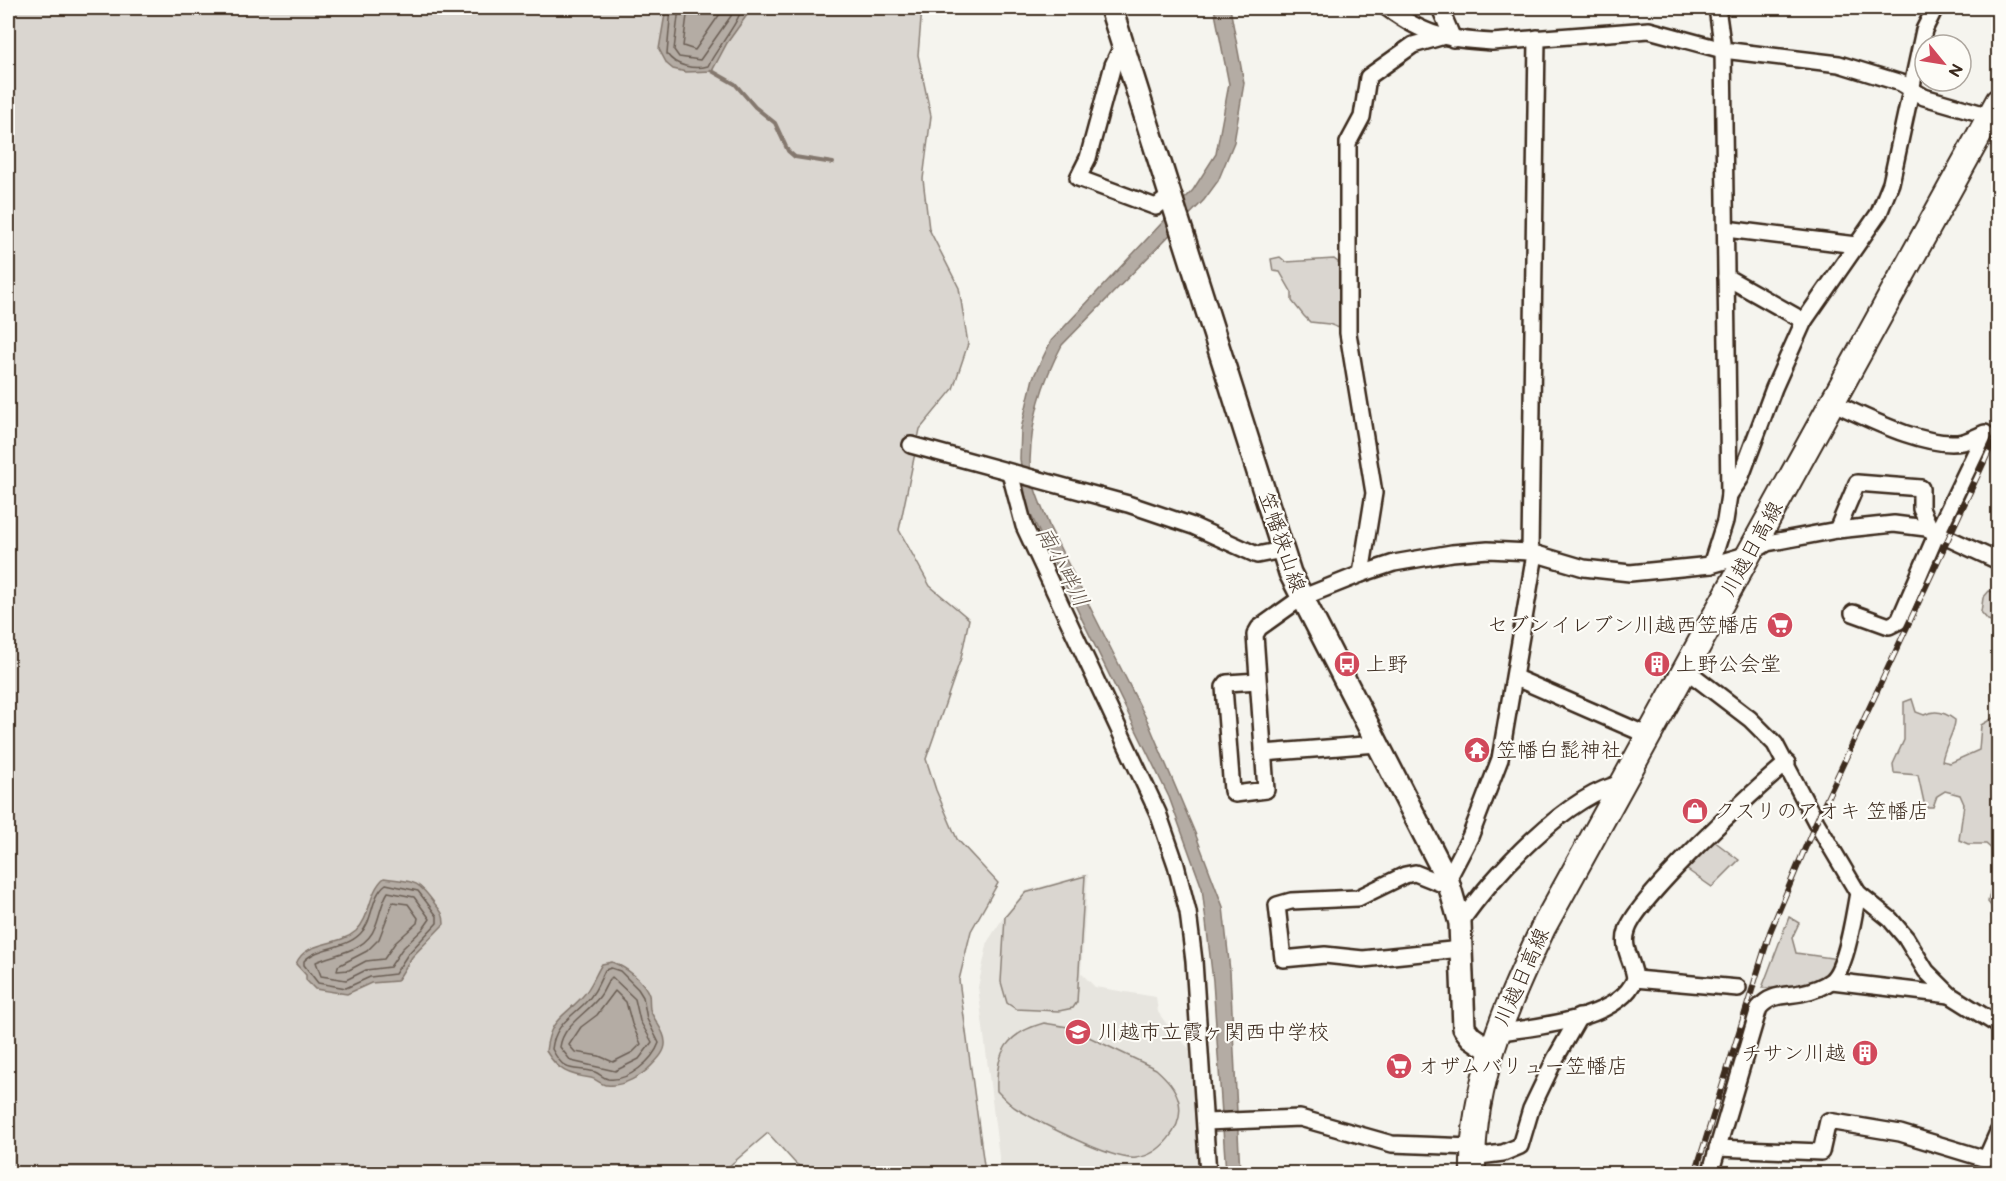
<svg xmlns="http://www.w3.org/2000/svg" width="2006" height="1181" font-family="'Balsamiq Sans','Klee One',sans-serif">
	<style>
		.built { fill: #e7e5df }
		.green { fill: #dad6d0; stroke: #8a8077; stroke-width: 1.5 }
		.water { fill: #b4aca4; stroke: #84786e; stroke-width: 1.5 }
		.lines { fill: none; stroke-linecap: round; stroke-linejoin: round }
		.shore { stroke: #6b5e54; stroke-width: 1.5 }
		.stream { stroke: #84786e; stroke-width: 4 }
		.street-casing { stroke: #3b2a1e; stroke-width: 20 }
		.secondary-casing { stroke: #3b2a1e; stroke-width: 26 }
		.primary-casing { stroke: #3b2a1e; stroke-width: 28 }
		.street { stroke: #fdfcf7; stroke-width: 15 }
		.secondary { stroke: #fdfcf7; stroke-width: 21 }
		.primary { stroke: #fdfcf7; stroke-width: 24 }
		.rail-casing { stroke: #3b2a1e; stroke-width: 6 }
		.rail { stroke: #fdfcf7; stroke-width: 4; stroke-dasharray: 11; stroke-linecap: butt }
		.labels { text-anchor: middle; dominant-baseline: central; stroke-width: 4.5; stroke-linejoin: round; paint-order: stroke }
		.street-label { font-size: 21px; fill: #3b2a1e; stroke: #fdfcf7 }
		.poi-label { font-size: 21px; fill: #3b2a1e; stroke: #fdfcf7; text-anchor: start }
		.water-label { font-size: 22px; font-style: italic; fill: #65584d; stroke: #fdfcf7 }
	</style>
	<rect width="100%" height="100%" fill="#f5f4ee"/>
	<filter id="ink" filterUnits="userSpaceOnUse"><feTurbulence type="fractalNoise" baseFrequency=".0167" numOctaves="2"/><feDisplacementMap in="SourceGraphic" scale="12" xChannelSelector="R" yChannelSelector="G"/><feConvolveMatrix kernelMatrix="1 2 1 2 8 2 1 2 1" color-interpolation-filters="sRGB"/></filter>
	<g filter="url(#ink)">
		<!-- built -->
		<path class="built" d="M1088 874 1081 973 1095 987 1156 997 1158 1012 1165 1022 1194 1054 1204 1173H1001L978 987 988 941 1005 915 1025 891Z"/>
		<!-- green -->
		<g class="green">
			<path d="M8 8H922L918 55 931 116 923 179 929 229 959 288 968 344 953 389 920 429 899 530 930 586 969 619 961 658 926 759 936 790 957 839 998 883 971 931 959 980 985 1173H812L796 1164 768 1133 721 1173H8Z"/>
			<path d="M1280 257 1286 262 1334 259 1339 263 1340 280 1344 283V330L1329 324 1310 322 1304 316 1292 301V293L1280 272 1273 271 1271 259Z"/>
			<path d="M1989 591 1998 593V623L1988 620 1981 612 1983 598Z"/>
			<path d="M1912 699 1916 712 1924 715C1935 709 1945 712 1955 720 1956 729 1944 747 1942 761L1950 763 1979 750 1981 725 1998 715V909L1992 907 1988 902 1995 869 1994 851 1986 844H1968L1959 840 1964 804 1960 795 1945 791 1937 796 1933 807H1925L1918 775 1894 773 1893 764 1904 740V702Z"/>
			<path d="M1714 841 1739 860 1712 887 1686 869Z"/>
			<path d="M1085 876 1077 1002 1073 1008 1059 1011 1016 1009 1007 1003 1001 982 1005 917 1025 893Z"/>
			<path d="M1789 917 1799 923 1792 938 1796 953 1839 959 1829 977 1801 988H1762Z"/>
			<path d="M1044 1023 1068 1027 1156 1069C1166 1078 1176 1088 1179 1102 1184 1128 1160 1155 1136 1158 1112 1161 1039 1122 1017 1109 1010 1105 1003 1097 997 1091 995 1052 1007 1033 1044 1023Z"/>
		</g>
		<!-- water -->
		<g class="water">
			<path d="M666 8H746L747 15 727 43 712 71 686 72 673 69 667 64 659 49Z"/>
			<path d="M1214 8H1230L1244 83 1234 142 1218 181 1204 200 1062 345C1043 380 1031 421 1030 461 1030 483 1042 507 1050 528L1148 722 1195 833 1223 907 1230 971 1240 1173H1226L1213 981 1202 888 1169 797 1027 507 1020 459 1021 429 1033 378 1051 341 1193 190 1216 154 1229 84Z"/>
			<path d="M384 878C414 882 416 878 435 904 441 911 444 914 444 924L412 957 397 981 371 983 347 994 315 989 306 980V975L296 964C305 940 338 947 356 931 371 917 368 892 384 878Z"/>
			<path d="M612 962C625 967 644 980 649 995 650 999 649 1004 650 1009 653 1020 665 1030 665 1042 666 1051 658 1059 652 1065 642 1076 622 1087 607 1085 601 1085 597 1079 591 1078 569 1075 558 1071 546 1051 550 1018 563 1018 582 997 591 988 595 975 602 964Z"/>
		</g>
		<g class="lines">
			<!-- shore -->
			<g class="shore">
				<path d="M671 8 667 54C675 66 694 70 708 66 715 51 741 20 741 8"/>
				<path d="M679 8 674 50 679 57 700 60 731 16 733 8"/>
				<path d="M688 8 683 46 695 50 724 8"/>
				<path d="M386 884 418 891 437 916V923L408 954 395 974 370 977 346 988 318 983 304 965V961C318 946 344 950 360 934 374 921 370 896 386 884Z"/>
				<path d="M388 892 414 897 430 919 423 929 402 949 390 967 366 970 346 980 321 976 316 962C335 953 366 952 375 927 380 916 381 903 388 892Z"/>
				<path d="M393 902 408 904 418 918 417 923 395 943 384 959 366 961 349 970 337 971 338 966 367 951 379 939Z"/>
				<path d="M611 968 620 971 638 989 643 997 647 1019 659 1043C653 1060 628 1082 608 1079 603 1078 600 1074 595 1072 574 1066 566 1076 552 1049 555 1025 569 1019 585 1003 595 994 599 982 605 970Z"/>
				<path d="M612 977 635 999 640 1021 652 1042 639 1059 615 1071 571 1061 560 1047C563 1024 587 1014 600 996 605 990 606 982 612 977Z"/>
				<path d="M615 991 626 1002 632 1024 641 1044 633 1052 613 1062 599 1056 575 1052 569 1045 581 1027 597 1015Z"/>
			</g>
			<!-- stream -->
			<path class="stream" d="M712 71 735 84 755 107 775 123 788 151 795 157 833 163"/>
			<defs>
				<g id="street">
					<path d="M1387 8C1426 36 1444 39 1492 42L1649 30 1723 50 1839 64 1901 83 1924 97 1990 116"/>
					<path d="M1440 8 1453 39"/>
					<path d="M1123 44 1113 65 1088 158 1078 178 1156 207 1171 195"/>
					<path d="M1726 229 1856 245"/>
					<path d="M1726 277 1804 321"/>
					<path d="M1834 403C1867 418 1927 449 1963 442 1970 440 1978 436 1985 433L1937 533 1899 621 1889 626 1853 613"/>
					<path d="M911 445 1128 504 1193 526 1257 555 1282 550"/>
					<path d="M1010 473 1024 526 1158 813 1176 865 1188 912 1194 961 1208 1174"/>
					<path d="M1729 495 1740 479 1774 388 1804 321 1879 213 1891 183 1924 30 1935 8"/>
					<path d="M1837 530 1857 483 1921 488V509L1931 530"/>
					<path d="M1530 552 1537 38"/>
					<path d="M1711 565 1725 521 1729 495 1723 50 1717 8"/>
					<path d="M1361 574 1374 493 1348 333V143L1362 117 1368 77 1413 45 1441 37"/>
					<path d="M1686 670 1750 719 1775 744 1816 822 1858 893 1890 919 1906 938 1926 971 1950 995 1998 1025"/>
					<path d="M1516 678 1649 736"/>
					<path d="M1258 681 1227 683 1224 687 1232 791 1235 794 1266 790 1255 635 1259 628 1301 598 1361 574 1394 563 1452 553 1488 550 1530 552 1584 568 1630 573 1711 565 1749 554 1767 543 1837 530 1894 524 1926 528 1998 561"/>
					<path d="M1263 753 1377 744"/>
					<path d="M1460 923C1491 877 1568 793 1624 783"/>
					<path d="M1461 949 1363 959 1325 955 1283 959 1277 905 1291 901 1358 898 1405 875 1415 873 1445 885 1470 837 1500 759 1535 554"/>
					<path d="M1635 979 1738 988"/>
					<path d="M1832 981 1950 995"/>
					<path d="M1496 1033C1536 1026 1618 1021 1635 979 1634 962 1621 949 1627 931 1635 900 1757 787 1787 763"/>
					<path d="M1206 1122 1300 1118 1392 1144 1472 1147"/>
					<path d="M1717 1148 1821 1152 1828 1121 1900 1133 1986 1159 1998 1132"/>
					<path d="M1472 1157 1503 1153 1520 1146 1531 1109 1555 1059 1579 1017"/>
					<path d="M1710 1174 1759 1008C1771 994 1784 996 1801 993 1811 991 1823 987 1831 981 1847 968 1854 913 1858 893"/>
				</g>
				<path id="secondary" d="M1111 8 1290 573 1448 881 1460 923 1464 1028 1471 1037 1490 1050"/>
				<path id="primary" d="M1473 1174C1471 1083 1506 1007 1543 928L1998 101"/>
			</defs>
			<!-- street casing -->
			<use href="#street" class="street-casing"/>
			<!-- secondary casing -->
			<use href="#secondary" class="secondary-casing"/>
			<!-- primary casing -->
			<use href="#primary" class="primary-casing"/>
			<!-- street -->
			<use href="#street" class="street"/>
			<!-- secondary -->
			<use href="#secondary" class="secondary"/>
			<!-- primary -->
			<use href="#primary" class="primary"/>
			<defs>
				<path id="rail" d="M1695 1174 1770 932 1816 822 1998 432"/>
			</defs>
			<!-- rail casing -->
			<use href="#rail" class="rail-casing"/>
			<!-- rail -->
			<use href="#rail" class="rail"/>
		</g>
	</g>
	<!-- icons -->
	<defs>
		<symbol id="supermarket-disc" viewBox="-11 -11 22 22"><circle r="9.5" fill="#d1495b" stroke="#fdfcf7"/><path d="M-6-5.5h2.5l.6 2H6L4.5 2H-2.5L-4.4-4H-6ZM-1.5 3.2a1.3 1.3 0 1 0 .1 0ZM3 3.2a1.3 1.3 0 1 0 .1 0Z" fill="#fff"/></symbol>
		<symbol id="bus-disc" viewBox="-11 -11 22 22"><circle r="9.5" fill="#d1495b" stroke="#fdfcf7"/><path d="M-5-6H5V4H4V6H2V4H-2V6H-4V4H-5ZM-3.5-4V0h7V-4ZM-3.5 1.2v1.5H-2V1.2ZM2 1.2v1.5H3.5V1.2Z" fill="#fff"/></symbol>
		<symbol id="building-disc" viewBox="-11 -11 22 22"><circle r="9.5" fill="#d1495b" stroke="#fdfcf7"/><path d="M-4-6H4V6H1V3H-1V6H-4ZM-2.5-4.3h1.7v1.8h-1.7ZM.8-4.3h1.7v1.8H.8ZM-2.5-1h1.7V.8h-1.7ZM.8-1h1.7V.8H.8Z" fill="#fff"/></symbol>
		<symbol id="temple-disc" viewBox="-11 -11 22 22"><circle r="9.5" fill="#d1495b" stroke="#fdfcf7"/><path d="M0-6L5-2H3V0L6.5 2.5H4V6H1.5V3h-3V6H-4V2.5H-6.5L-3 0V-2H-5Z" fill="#fff"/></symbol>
		<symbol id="shop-disc" viewBox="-11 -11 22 22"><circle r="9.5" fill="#d1495b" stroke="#fdfcf7"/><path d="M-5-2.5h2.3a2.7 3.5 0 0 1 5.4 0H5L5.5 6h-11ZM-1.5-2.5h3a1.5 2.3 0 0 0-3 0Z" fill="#fff"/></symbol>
		<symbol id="school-disc" viewBox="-11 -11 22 22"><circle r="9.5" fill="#d1495b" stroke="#fdfcf7"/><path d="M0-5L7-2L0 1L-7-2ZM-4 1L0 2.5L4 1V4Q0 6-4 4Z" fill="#fff"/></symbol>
	</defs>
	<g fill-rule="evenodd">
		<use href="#supermarket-disc" x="1765" y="610" width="30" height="30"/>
		<use href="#bus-disc" x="1332" y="649" width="30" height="30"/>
		<use href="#building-disc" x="1642" y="649" width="30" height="30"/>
		<use href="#temple-disc" x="1462" y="735" width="30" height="30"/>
		<use href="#shop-disc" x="1680" y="796" width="30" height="30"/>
		<use href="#school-disc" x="1063" y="1017" width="30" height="30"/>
		<use href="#building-disc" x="1850" y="1038" width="30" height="30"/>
		<use href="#supermarket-disc" x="1384" y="1051" width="30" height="30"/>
	</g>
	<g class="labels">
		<!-- street labels -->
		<g class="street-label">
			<text transform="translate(1282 542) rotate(71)">笠幡狭山線</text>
			<text transform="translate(1752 549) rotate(-61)">川越日高線</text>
			<text transform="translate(1522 977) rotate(-66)">川越日高線</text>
		</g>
		<!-- poi labels -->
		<g class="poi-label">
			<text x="1760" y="625" text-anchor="end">セブンイレブン川越西笠幡店</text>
			<text x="1366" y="664">上野</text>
			<text x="1676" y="664">上野公会堂</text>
			<text x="1496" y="750">笠幡白髭神社</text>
			<text x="1714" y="811">クスリのアオキ 笠幡店</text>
			<text x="1098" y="1032">川越市立霞ヶ関西中学校</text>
			<text x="1846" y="1053" text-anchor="end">チサン川越</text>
			<text x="1418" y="1066">オザムバリュー笠幡店</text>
		</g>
		<!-- water labels -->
		<g class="water-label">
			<text transform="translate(1062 567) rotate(62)">南小畔川</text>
		</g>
	</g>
	<!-- margin -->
	<rect width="2006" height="1181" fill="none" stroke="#fdfcf7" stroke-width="30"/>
	<rect x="15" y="15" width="1976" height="1151" fill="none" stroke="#3b2a1e" stroke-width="2" filter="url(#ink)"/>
	<!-- north arrow -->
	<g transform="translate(1943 63) rotate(120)"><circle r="28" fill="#fdfcf7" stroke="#afa8a0" stroke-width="1.5"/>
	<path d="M0-4.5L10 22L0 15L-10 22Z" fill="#d1495b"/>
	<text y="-9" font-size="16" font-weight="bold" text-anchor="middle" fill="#3b2a1e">N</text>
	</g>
</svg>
